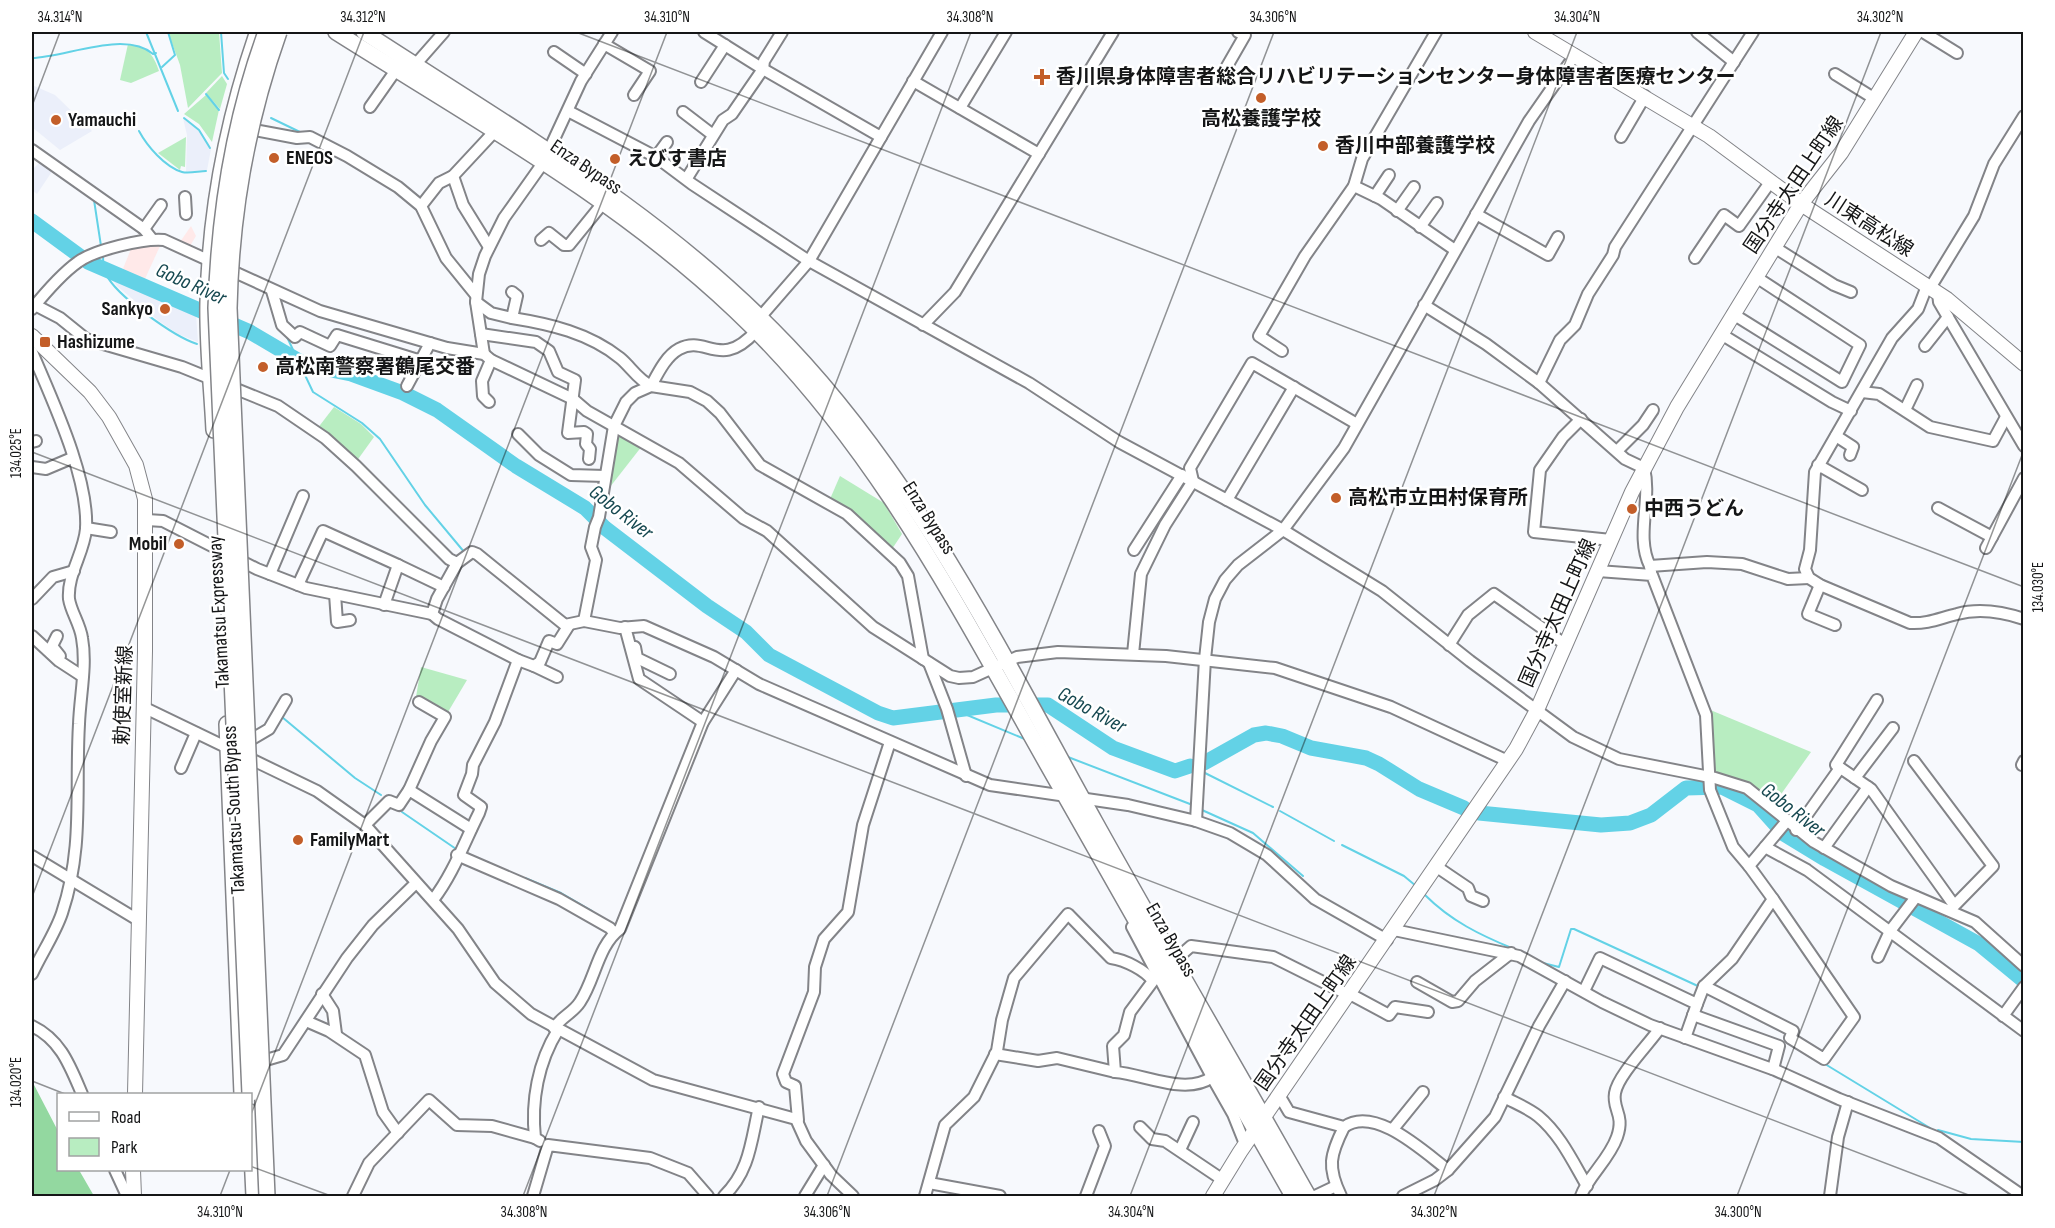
<svg xmlns="http://www.w3.org/2000/svg" width="2055" height="1228" font-family="'Sofia Sans Condensed','Noto Sans JP',sans-serif">
	<style>
		.built { fill: #ebeffa }
		.industrial { fill: #ffe9e9 }
		.green { fill: #b8edc1 }
		.forest { fill: #93d8a0 }
		.lines { fill: none; stroke-linecap: round; stroke-linejoin: round }
		.stream { stroke: #63d2e6; stroke-width: 2 }
		.river { stroke: #63d2e6; stroke-width: 15 }
		.minor-casing { stroke: #838488; stroke-width: 14 }
		.major-casing { stroke: #838488; stroke-width: 16 }
		.highway-casing { stroke: #838488; stroke-width: 18 }
		.minor { stroke: #fff; stroke-width: 10 }
		.major { stroke: #fff; stroke-width: 14 }
		.highway { stroke: #fff; stroke-width: 15 }
		.highway-bridge-casing { stroke: #838488; stroke-width: 18; stroke-linecap: butt }
		.highway-bridge { stroke: #fff; stroke-width: 15 }
		.ticks { fill: none; stroke: #151617; stroke-width: 1.5; stroke-opacity: 0.45 }
		.poi-dot { fill: #c35e29; stroke: #fff; stroke-width: 2 }
		.labels { text-anchor: middle; dominant-baseline: central; stroke-width: 5; stroke-linejoin: round; paint-order: stroke }
		.poi-label { font-size: 20px; font-weight: bold; fill: #151617; stroke: #fff; text-anchor: start }
		.street-label { font-size: 20px; fill: #151617; stroke: #fff }
		.water-label { font-size: 21px; font-style: italic; fill: #164850; stroke: #fff }
		.neatline { fill: none; stroke: #151617; stroke-width: 2 }
		.ticks-label { font-size: 15px; text-anchor: middle; fill: #151617 }
	</style>
	<rect width="100%" height="100%" fill="#f7f9fd"/>
	<!-- built -->
	<g class="built">
		<path d="M32 85 55 95 92 131 60 150 32 127Z"/>
		<path d="M183 118 200 132 211 149 207 170 186 172 187 135Z"/>
		<path d="M41 161 53 170 37 194 32 190V170Z"/>
		<path d="M110 276 196 314 198 342 178 334 159 321 117 286Z"/>
	</g>
	<!-- industrial -->
	<g class="industrial">
		<path d="M191 226 196 236 190 246 180 242Z"/>
		<path d="M145 246H160L144 281 122 271 131 249Z"/>
	</g>
	<!-- green -->
	<g class="green">
		<path d="M168 32H219L222 73 188 108 180 65Z"/>
		<path d="M128 44C147 46 153 54 159 71L131 83 120 80Z"/>
		<path d="M222 76 227 84 220 109 206 93Z"/>
		<path d="M206 95 219 110 212 142 199 124 184 114Z"/>
		<path d="M186 137 185 167 181 166 180 170 158 153Z"/>
		<path d="M334 407 361 424 374 437 356 462 317 429Z"/>
		<path d="M615 432 642 446 610 487 606 485Z"/>
		<path d="M840 476 884 503 902 534 892 549 830 499Z"/>
		<path d="M421 667 467 680 445 717 415 703Z"/>
		<path d="M1708 709 1811 752 1774 804 1715 776 1711 771Z"/>
	</g>
	<!-- forest -->
	<path class="forest" d="M32 1081 58 1131V1170H79L94 1196H32Z"/>
	<g class="lines">
		<!-- stream -->
		<g class="stream">
			<path d="M146 32 178 111"/>
			<path d="M221 32 224 73 228 79"/>
			<path d="M32 58C66 57 125 30 153 54L156 53"/>
			<path d="M162 67 175 55 168 32"/>
			<path d="M206 94 219 110"/>
			<path d="M184 118 199 130 210 148"/>
			<path d="M271 118 302 133"/>
			<path d="M139 131C147 146 165 167 182 172 189 174 199 171 206 171"/>
			<path d="M94 200 101 246"/>
			<path d="M103 256C103 262 104 269 106 274 116 296 175 337 197 344"/>
			<path d="M286 335 313 392 362 423 380 439 425 505 465 553"/>
			<path d="M955 710 1027 740"/>
			<path d="M282 717 355 778 381 795"/>
			<path d="M1068 757 1190 804"/>
			<path d="M1203 772 1273 807"/>
			<path d="M1202 810 1253 833 1303 876"/>
			<path d="M1280 811 1334 841"/>
			<path d="M402 812 459 851"/>
			<path d="M1342 845 1404 876 1416 886"/>
			<path d="M525 878 561 893 592 911"/>
			<path d="M1425 895C1451 921 1480 935 1514 949"/>
			<path d="M1543 963 1559 967 1571 929H1574L1700 987"/>
			<path d="M1825 1064 1930 1128"/>
			<path d="M1938 1130 1971 1139 2024 1142"/>
		</g>
		<!-- river -->
		<g class="river">
			<path d="M32 221 88 262 250 332 306 365 351 374 403 393 437 410 516 466 585 508 605 528 707 606 746 632 769 655 878 713 893 718 996 705H1048L1113 748 1175 771 1190 766"/>
			<path d="M1204 763 1254 735 1266 733 1282 736 1311 748 1366 758 1379 764 1419 789 1464 808"/>
			<path d="M1479 813 1601 825 1630 823 1651 815 1686 788 1722 787 1758 805 1784 834 1825 859 1979 944 2024 981"/>
		</g>
		<defs>
			<g id="minor">
				<path d="M704 32 763 69 881 137"/>
				<path d="M1697 32 1734 62"/>
				<path d="M1923 32 1957 53"/>
				<path d="M604 44 650 71 634 95"/>
				<path d="M554 52 586 74"/>
				<path d="M415 65 444 32"/>
				<path d="M1835 74 1875 99"/>
				<path d="M1222 75 1245 35 1238 32"/>
				<path d="M913 81 1039 154"/>
				<path d="M701 82 725 45"/>
				<path d="M370 107 396 70"/>
				<path d="M960 108 1006 32"/>
				<path d="M568 111 656 157 692 184 809 261 1029 383 1119 442 1283 530 1382 591 1470 661 1573 737 1619 759 1715 778 1747 788 1814 842 1891 886 1975 922 2024 966"/>
				<path d="M683 112 713 135"/>
				<path d="M254 130 297 138 310 137 347 156 398 187 421 206 446 258 476 295"/>
				<path d="M1621 137 1645 96"/>
				<path d="M32 150 144 229 152 239"/>
				<path d="M656 157 667 142"/>
				<path d="M453 176 463 205 489 247"/>
				<path d="M687 178 723 120 732 114 763 69 764 61 782 32"/>
				<path d="M1354 186 1381 199 1455 250"/>
				<path d="M1375 196 1389 175"/>
				<path d="M185 197 186 214"/>
				<path d="M421 206 439 183 453 176 494 132"/>
				<path d="M1397 211 1414 187"/>
				<path d="M1476 214 1548 255 1558 237"/>
				<path d="M1420 227 1437 203"/>
				<path d="M144 229 161 205"/>
				<path d="M541 240 549 233 564 245H569L603 203"/>
				<path d="M1774 247 1834 285 1851 292"/>
				<path d="M1695 258 1724 215 1739 226 1771 181"/>
				<path d="M1927 286 1918 309 1892 338 1815 472 1810 550 1805 569 1809 578 1820 585 1910 623C1928 624 1940 618 1957 614 1979 608 2003 612 2024 619"/>
				<path d="M1930 288 1974 216 1994 164 2024 116"/>
				<path d="M272 291 282 325 295 337 300 332 330 346 337 335 418 360"/>
				<path d="M1938 293 1939 302 2024 446"/>
				<path d="M476 302 491 313 512 318 517 296 512 292"/>
				<path d="M35 305 60 318 86 339 182 367 278 406 325 438 356 466 449 559 457 563 472 552 477 554 565 625 584 621 620 628 644 626 714 657 759 684 990 785 1128 805 1196 821 1230 833 1267 855 1315 899 1387 940"/>
				<path d="M1424 305 1486 344 1539 383 1625 459 1644 468C1652 501 1635 536 1650 566"/>
				<path d="M32 309C45 293 61 274 78 262 94 250 144 238 164 240L320 311 447 348 484 354 491 360 573 399 587 411 679 463 743 518 767 531 873 627 950 676 959 678 973 677 1017 657 1058 652 1166 656 1275 668 1391 707 1508 761"/>
				<path d="M1733 314 1842 382 1860 345 1756 277"/>
				<path d="M512 318C550 324 589 333 620 358 631 367 637 379 651 386 658 373 666 356 679 349 706 334 720 371 756 331"/>
				<path d="M756 322 809 261 942 32"/>
				<path d="M923 325 955 292 1113 32"/>
				<path d="M481 334 536 342 549 351 558 372 575 380 568 433 584 432 587 434 586 444 590 449 589 459"/>
				<path d="M1721 334 1832 402 1851 411"/>
				<path d="M1925 346 1948 317"/>
				<path d="M1282 351 1259 336 1305 256 1354 186 1362 159 1436 32"/>
				<path d="M32 352C52 400 89 477 86 529 84 553 67 575 69 599 71 612 80 624 82 638 87 665 80 696 79 724 75 791 84 847 62 913 55 934 41 954 32 974"/>
				<path d="M484 354 476 302 479 274 485 256 504 218 543 163 581 81 612 32"/>
				<path d="M1539 383 1560 340 1575 325 1588 294 1613 255 1615 247 1753 32"/>
				<path d="M407 386 430 343"/>
				<path d="M1862 392 1879 394 1930 427 1993 441 2006 417"/>
				<path d="M489 402 483 396 482 381 491 360"/>
				<path d="M1905 410 1917 385"/>
				<path d="M1581 419 1563 437 1540 470 1534 532 1611 540"/>
				<path d="M518 434 539 455 571 475 605 476"/>
				<path d="M1836 436 1853 447 1850 455"/>
				<path d="M32 442 36 441"/>
				<path d="M1617 451 1643 425 1653 410"/>
				<path d="M1818 465 1862 490"/>
				<path d="M32 467 46 469 72 458"/>
				<path d="M1227 500 1294 387"/>
				<path d="M1938 508 1992 537"/>
				<path d="M147 520 163 521 257 569 306 588 432 614 437 599 457 563"/>
				<path d="M86 528 111 532"/>
				<path d="M1986 548 2024 478"/>
				<path d="M1134 550 1182 475"/>
				<path d="M398 565 444 587"/>
				<path d="M1598 571 1652 575 1706 715 1710 790 1733 847 1749 866"/>
				<path d="M1651 572 1650 566 1707 562 1742 564 1788 579 1809 578"/>
				<path d="M270 574 303 496"/>
				<path d="M298 585 323 531 398 565 384 605"/>
				<path d="M1820 585 1808 614 1835 625"/>
				<path d="M335 594 337 622 350 620"/>
				<path d="M32 599 53 577 74 571"/>
				<path d="M432 614 438 619 518 660 495 722 473 765 472 774 464 795 481 807 479 813C464 843 453 874 433 900"/>
				<path d="M584 621 596 560 591 547 595 527 599 517 614 426 626 402 635 393 651 386 690 392 707 401 720 413 760 465 847 514 900 563 908 576 923 659"/>
				<path d="M625 627 639 679 703 722"/>
				<path d="M32 636 59 661 82 676"/>
				<path d="M57 636 52 646 60 656"/>
				<path d="M1449 645 1468 615 1494 594 1566 645"/>
				<path d="M635 647 637 658 670 674"/>
				<path d="M1133 654 1141 574 1165 525 1193 481 1190 468 1252 363 1357 424"/>
				<path d="M518 660 534 666 540 662 549 641 557 644 569 625"/>
				<path d="M929 663 947 709 966 776"/>
				<path d="M534 666 557 677"/>
				<path d="M1877 700 1836 765 1871 789 1954 905"/>
				<path d="M143 707 317 791 365 825 458 929 495 983 531 1014 653 1080 796 1119 806 1141 831 1175 853 1196"/>
				<path d="M252 739 269 729 286 700"/>
				<path d="M1914 761 1993 866 1950 910"/>
				<path d="M2022 765 2024 761"/>
				<path d="M181 768 196 733"/>
				<path d="M1855 778 1893 728"/>
				<path d="M409 790 431 741 445 717 419 702"/>
				<path d="M1196 821 1205 659 1209 622 1215 599 1225 580 1238 565 1283 530 1344 448 1529 121 1575 55"/>
				<path d="M365 825 389 801 399 805 409 790 471 829"/>
				<path d="M1796 830 1840 768"/>
				<path d="M1765 847 1807 870 2024 1031"/>
				<path d="M1824 848 1868 787"/>
				<path d="M457 855 559 899 610 928 614 933"/>
				<path d="M32 856 138 920"/>
				<path d="M1437 867 1468 888 1471 896 1483 901"/>
				<path d="M1132 927 1212 1077"/>
				<path d="M1394 930 1519 956 1602 1002 1650 1025 1775 1070 1839 1099 1939 1138 2023 1196"/>
				<path d="M1878 957 1890 931 1916 897"/>
				<path d="M1174 961 1191 946 1273 957 1349 995"/>
				<path d="M1417 982 1452 1002 1458 1001 1475 981 1511 953"/>
				<path d="M1704 986 1793 1031 1790 1038 1824 1059 1854 1017 1773 899"/>
				<path d="M1584 991 1600 958 1697 1004 1685 1038"/>
				<path d="M322 994 333 1011 336 1034"/>
				<path d="M1350 994 1389 1015 1395 1007 1428 1012"/>
				<path d="M1697 1004 1704 986 1732 959 1773 899 1749 866 1786 822"/>
				<path d="M1693 1015 1779 1046 1773 1069"/>
				<path d="M2003 1016 2024 987"/>
				<path d="M306 1021 329 1031 365 1055 383 1112 398 1133"/>
				<path d="M32 1026C61 1040 70 1066 82 1094"/>
				<path d="M554 1028C561 1017 573 1013 580 1002 595 980 598 945 620 929L703 722 736 670"/>
				<path d="M995 1054 1038 1061 1057 1058 1115 1072"/>
				<path d="M266 1060 283 1055 347 958 373 925 416 883"/>
				<path d="M1279 1095 1289 1112 1344 1127C1375 1105 1424 1152 1448 1170"/>
				<path d="M1504 1097C1515 1103 1528 1108 1538 1116 1560 1134 1573 1162 1587 1186"/>
				<path d="M798 1120 795 1086 786 1082 783 1074 814 992 815 967 824 939 848 912 863 825 890 742"/>
				<path d="M1140 1127 1152 1139 1165 1141 1223 1180"/>
				<path d="M1393 1129 1423 1092"/>
				<path d="M540 1141 535 1138C531 1101 538 1062 558 1030"/>
				<path d="M1180 1150 1193 1122"/>
				<path d="M115 1170 127 1196"/>
				<path d="M929 1183 1000 1196"/>
				<path d="M353 1196 369 1163 429 1100 457 1125 492 1126 535 1138"/>
				<path d="M533 1196 548 1145 650 1158 688 1173 708 1196"/>
				<path d="M724 1196C750 1171 751 1141 759 1107"/>
				<path d="M805 1196 824 1165"/>
				<path d="M925 1196 945 1125 974 1097 997 1051 1002 1020 1014 978 1068 914 1111 958C1125 960 1145 970 1153 981L1130 1012 1124 1035 1113 1046 1115 1072C1144 1074 1186 1096 1212 1077L1233 1114 1245 1144"/>
				<path d="M1086 1196 1105 1146 1099 1131"/>
				<path d="M1315 1196 1336 1186"/>
				<path d="M1341 1196C1327 1167 1330 1155 1344 1127"/>
				<path d="M1403 1196 1435 1180 1448 1170 1495 1117 1539 1026 1565 981"/>
				<path d="M1581 1196C1588 1176 1609 1160 1617 1137 1625 1114 1612 1110 1615 1093 1618 1075 1649 1044 1660 1028"/>
				<path d="M1830 1196 1838 1137 1848 1102"/>
			</g>
			<g id="major">
				<path d="M1535 32 1709 136 1801 204 1947 299 2024 364"/>
				<path d="M32 336 90 392 109 417 136 465 145 499V651L135 1094"/>
				<path d="M133 1170 134 1196"/>
				<path d="M1213 1196 1240 1152 1516 749 1537 710 1632 492 1677 407 1801 204 1841 153 1916 32"/>
			</g>
			<g id="highway">
				<path d="M336 32C472 118 617 198 735 310 871 438 954 599 1045 760 1127 905 1210 1051 1293 1196"/>
				<path d="M364 32C511 128 667 217 788 346 919 484 1004 658 1095 822 1165 948 1238 1071 1308 1196"/>
				<path d="M214 430C212 388 207 345 208 302 210 210 227 122 257 34"/>
				<path d="M227 724 242 1094"/>
				<path d="M250 1112 254 1196"/>
			</g>
		</defs>
		<!-- minor casing -->
		<use href="#minor" class="minor-casing"/>
		<!-- major casing -->
		<use href="#major" class="major-casing"/>
		<!-- highway casing -->
		<use href="#highway" class="highway-casing"/>
		<!-- minor -->
		<use href="#minor" class="minor"/>
		<!-- major -->
		<use href="#major" class="major"/>
		<!-- highway -->
		<use href="#highway" class="highway"/>
		<defs>
			<g id="highway-bridge">
				<path d="M250 1094 216 308C219 213 233 122 266 32"/>
				<path d="M267 1196 229 308C231 212 247 122 279 32"/>
			</g>
		</defs>
		<!-- highway-bridge casing -->
		<use href="#highway-bridge" class="highway-bridge-casing"/>
		<!-- highway-bridge -->
		<use href="#highway-bridge" class="highway-bridge"/>
	</g>
	<!-- ticks -->
	<path class="ticks" d="M576 32 2024 587M32 106 60 32M32 452 1971 1196M32 897 364 32M32 1081 65 1094M250 1117 667 32M250 1166 331 1196M220 1196 230 1170M523 1196 971 32M827 1196 1274 32M1130 1196 1577 32M1434 1196 1881 32M1737 1196 2024 450"/>
	<!-- markers -->
	<g class="poi-dot">
		<path d="M1039 68h6v6h6v6h-6v6h-6v-6h-6v-6h6z"/>
		<circle cx="1261" cy="98" r="6"/>
		<circle cx="56" cy="120" r="6"/>
		<circle cx="1323" cy="146" r="6"/>
		<circle cx="274" cy="158" r="6"/>
		<circle cx="615" cy="159" r="6"/>
		<circle cx="165" cy="309" r="6"/>
		<rect x="39" y="336" width="12" height="12" rx="3"/>
		<circle cx="263" cy="367" r="6"/>
		<circle cx="1336" cy="498" r="6"/>
		<circle cx="1632" cy="509" r="6"/>
		<circle cx="179" cy="544" r="6"/>
		<circle cx="298" cy="840" r="6"/>
	</g>
	<g class="labels">
		<!-- poi labels -->
		<g class="poi-label">
			<text x="1056" y="77">香川県身体障害者総合リハビリテーションセンター身体障害者医療センター</text>
			<text x="1261" y="119" text-anchor="middle">高松養護学校</text>
			<text x="68" y="120">Yamauchi</text>
			<text x="1335" y="146">香川中部養護学校</text>
			<text x="286" y="158">ENEOS</text>
			<text x="627" y="159">えびす書店</text>
			<text x="153" y="309" text-anchor="end">Sankyo</text>
			<text x="57" y="342">Hashizume</text>
			<text x="275" y="367">高松南警察署鶴尾交番</text>
			<text x="1348" y="498">高松市立田村保育所</text>
			<text x="1644" y="509">中西うどん</text>
			<text x="167" y="544" text-anchor="end">Mobil</text>
			<text x="310" y="840">FamilyMart</text>
		</g>
		<!-- street labels -->
		<g class="street-label">
			<text transform="translate(586 167) rotate(34)">Enza Bypass</text>
			<text transform="translate(1794 185) rotate(-56)">国分寺太田上町線</text>
			<text transform="translate(1869 225) rotate(33)">川東高松線</text>
			<text transform="translate(929 518) rotate(58)">Enza Bypass</text>
			<text transform="translate(219 612) rotate(-93)">Takamatsu Expressway</text>
			<text transform="translate(1558 613) rotate(-66)">国分寺太田上町線</text>
			<text transform="translate(124 695) rotate(-88)">勅使室新線</text>
			<text transform="translate(234 810) rotate(-93)">Takamatsu-South Bypass</text>
			<text transform="translate(1171 940) rotate(60)">Enza Bypass</text>
			<text transform="translate(1306 1023) rotate(-55)">国分寺太田上町線</text>
		</g>
		<!-- water labels -->
		<g class="water-label">
			<text transform="translate(191 284) rotate(24)">Gobo River</text>
			<text transform="translate(621 512) rotate(38)">Gobo River</text>
			<text transform="translate(1092 710) rotate(29)">Gobo River</text>
			<text transform="translate(1793 810) rotate(38)">Gobo River</text>
		</g>
	</g>
	<!-- border -->
	<rect width="2055" height="1228" fill="none" stroke="#ffffff" stroke-width="66"/>
	<!-- legend -->
	<rect x="57" y="1093" width="195" height="78" fill="#ffffff" stroke="#a1a2a2" stroke-width="1.5"/>
	<rect x="69" y="1112" width="30" height="9" fill="#ffffff" stroke="#a1a2a2" stroke-width="1.5"/>
	<text x="111" y="1123" font-size="18" fill="#151617">Road</text>
	<rect x="69" y="1138" width="30" height="18" fill="#b8edc1" stroke="#a1a2a2" stroke-width="1.5"/>
	<text x="111" y="1153" font-size="18" fill="#151617">Park</text>
	<rect x="33" y="33" width="1989" height="1162" class="neatline"/>
	<g class="ticks-label">
		<text x="60" y="22">34.314°N</text>
		<text x="363" y="22">34.312°N</text>
		<text x="667" y="22">34.310°N</text>
		<text x="970" y="22">34.308°N</text>
		<text x="1273" y="22">34.306°N</text>
		<text x="1577" y="22">34.304°N</text>
		<text x="1880" y="22">34.302°N</text>
		<text transform="translate(16 453) rotate(-90)" y="5">134.025°E</text>
		<text transform="translate(2038 587) rotate(-90)" y="5">134.030°E</text>
		<text transform="translate(16 1082) rotate(-90)" y="5">134.020°E</text>
		<text x="220" y="1217">34.310°N</text>
		<text x="524" y="1217">34.308°N</text>
		<text x="827" y="1217">34.306°N</text>
		<text x="1131" y="1217">34.304°N</text>
		<text x="1434" y="1217">34.302°N</text>
		<text x="1738" y="1217">34.300°N</text>
	</g>
</svg>
